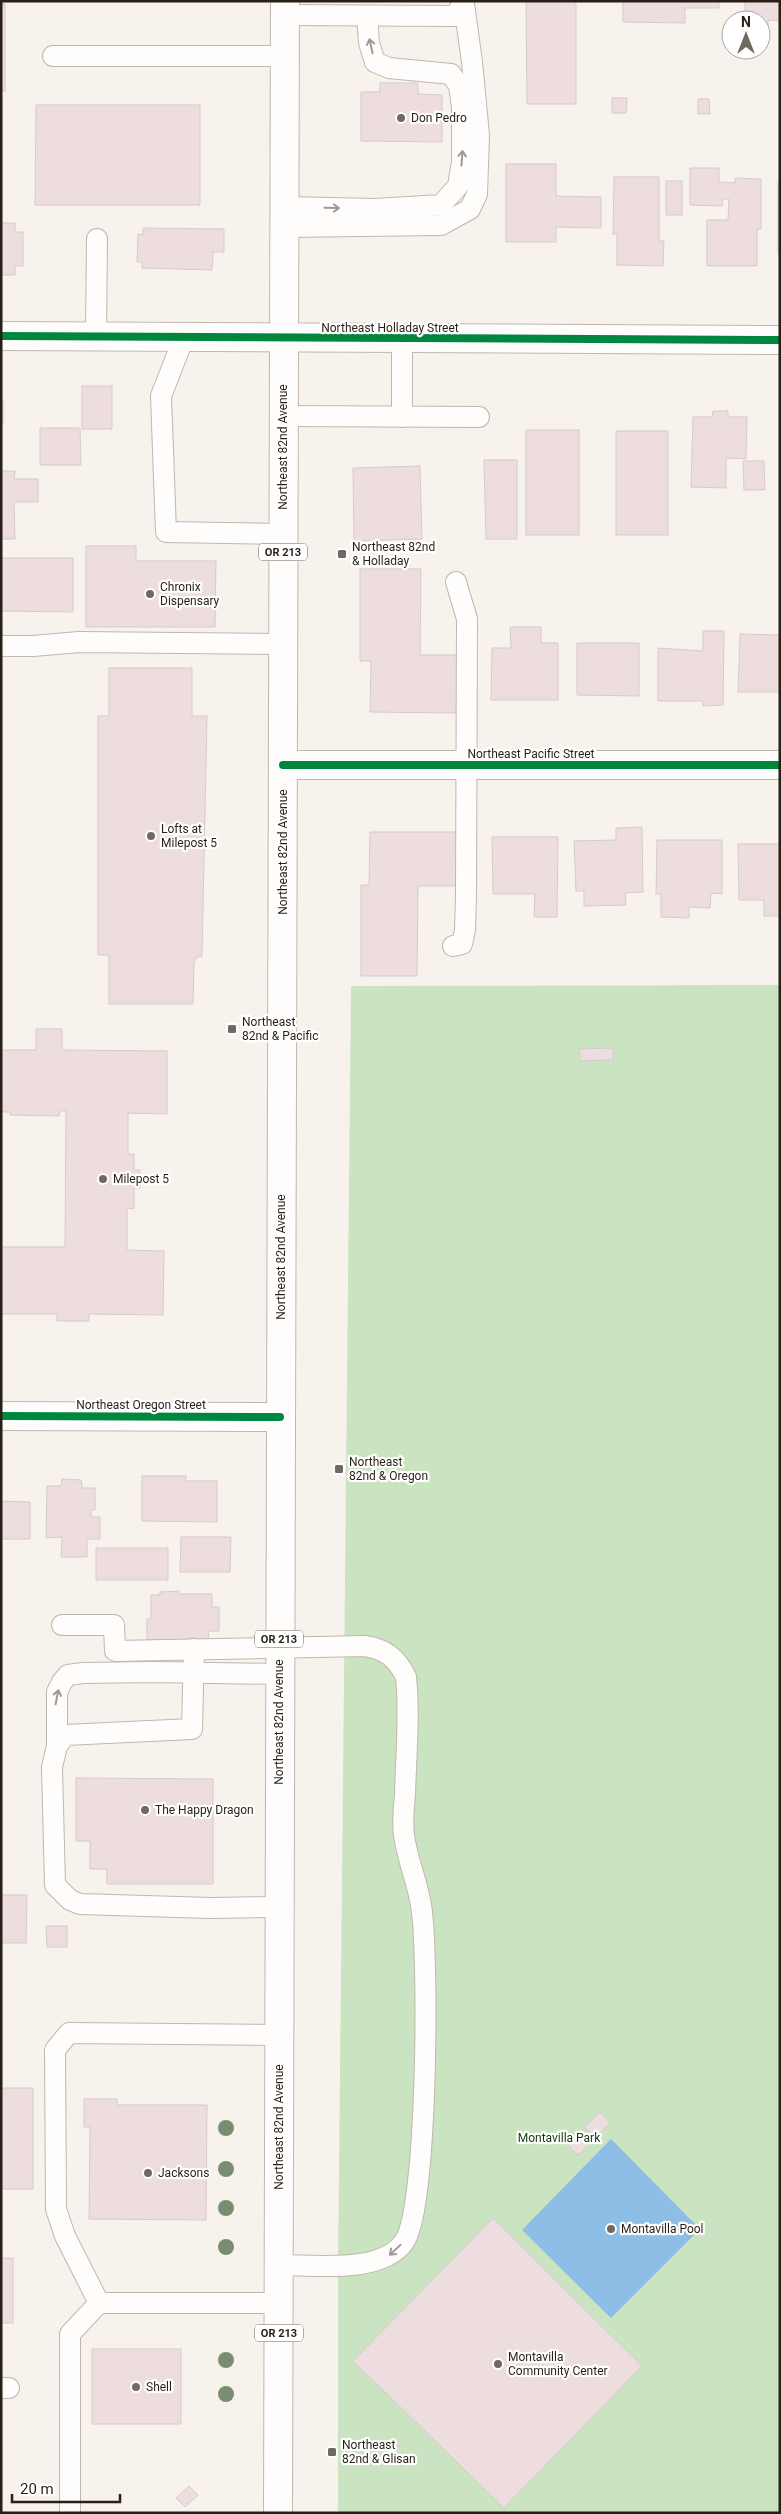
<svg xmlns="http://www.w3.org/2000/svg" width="781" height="2514" font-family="Roboto,sans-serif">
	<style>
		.green { fill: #cae3c1 }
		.water { fill: #8cbee6 }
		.building { fill: #eeddde; stroke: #d5cbca }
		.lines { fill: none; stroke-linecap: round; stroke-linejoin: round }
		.lane-casing { stroke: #bfb7b0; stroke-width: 22 }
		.street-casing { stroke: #bfb7b0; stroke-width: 30 }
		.primary-casing { stroke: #bfb7b0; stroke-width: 30 }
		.lane { stroke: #fefdfc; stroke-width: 20 }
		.street { stroke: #fefdfc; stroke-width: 28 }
		.primary { stroke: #fefdfc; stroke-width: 28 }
		.cycleway-casing { stroke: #fff; stroke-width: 11 }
		.cycleway { stroke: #00873e; stroke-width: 8 }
		.tree { fill: #798d70 }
		.oneway { stroke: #9e9994 }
		.poi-dot { fill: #716960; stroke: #fff; stroke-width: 2 }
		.labels { text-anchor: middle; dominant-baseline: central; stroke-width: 4.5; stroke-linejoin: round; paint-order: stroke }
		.shield { fill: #fff; stroke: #69625b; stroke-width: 1 }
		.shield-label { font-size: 11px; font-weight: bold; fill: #291f15 }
		.poi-label { font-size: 12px; fill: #291f15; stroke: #fff; text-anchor: start }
		.street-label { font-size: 12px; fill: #291f15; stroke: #fff }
		.park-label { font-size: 12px; fill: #113a0a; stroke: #fff }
	</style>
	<rect width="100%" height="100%" fill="#f8f2ec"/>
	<!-- green -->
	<path class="green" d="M780 985V2513H338V2272L351 986Z"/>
	<!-- water -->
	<path class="water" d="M611 2139 700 2229 611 2318 522 2230Z"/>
	<!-- building -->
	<g class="building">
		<path d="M526 1H576V104H527Z"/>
		<path d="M623 1H719V8H685V23L623 22Z"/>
		<path d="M745 1H780V21L768 20V26H761V20H745Z"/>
		<rect x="1" y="4" width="4" height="87"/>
		<path d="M380 83H418V94L442 95V142L361 141V92H380Z"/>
		<path d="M612 98H627L626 113H612Z"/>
		<path d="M698 99H709L710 114H698Z"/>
		<path d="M36 105H200V205H35Z"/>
		<path d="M506 164H556V196L601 197V228L556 227V242H506Z"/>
		<path d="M690 168H719V182L735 183V178L761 179V229H757V266H707V220H728L729 199H723L722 206 690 205Z"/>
		<path d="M614 177H659V241H664L663 266 617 265V234H613Z"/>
		<rect x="666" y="181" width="16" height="34"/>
		<rect x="778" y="183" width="2" height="70"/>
		<path d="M1 223H15V232H23V266H15V275H1Z"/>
		<path d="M143 228 224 229V252H213L212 270 142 268V262H137L138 234 143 235Z"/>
		<rect x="82" y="386" width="30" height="43"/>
		<rect x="1" y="401" width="2" height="23"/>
		<path d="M713 411H728V417H747L746 459 726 458V488L691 487 693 417H712Z"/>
		<path d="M40 428H80L81 465H40Z"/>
		<rect x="526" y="430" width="53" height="105"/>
		<rect x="616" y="431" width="52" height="104"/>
		<path d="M484 460H517V539H486Z"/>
		<path d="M743 461H764L765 490H744Z"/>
		<path d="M420 466 422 539 354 541 353 468Z"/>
		<path d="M1 471H15L14 479H38V502H14L15 539H1Z"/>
		<path d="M86 546H136V561H216L215 627H86Z"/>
		<path d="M1 558H73V612L1 611Z"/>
		<path d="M360 569H421L420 655H457V713L370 712 371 661H360Z"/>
		<path d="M510 627H541V643H558V700H491L492 648H511Z"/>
		<path d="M703 631H724L723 705 703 706V701H658V648L703 651Z"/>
		<path d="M740 634 780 635V692H738Z"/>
		<path d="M577 643H639V696L577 695Z"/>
		<path d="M109 668H192V716H207L202 956 197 957 194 962 193 1004H109V955H98V716H109Z"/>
		<path d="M642 827 643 892 625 893 626 905 584 906V891H576L574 841 616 840V828Z"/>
		<path d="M370 832H458V886H418L417 976H361V885H369Z"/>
		<path d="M492 837H558L557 917H534L535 894H493Z"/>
		<path d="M657 840H722V894L711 893 710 908 689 907V918L661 917V894H656Z"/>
		<path d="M738 844H780V916H764V900H739Z"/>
		<path d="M36 1029H62V1050L167 1051V1114L128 1113V1154H134V1170H140V1188H134V1209L127 1208V1250L164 1251 163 1315 89 1314V1321H57V1314H1V1247H65L66 1111H60L59 1116 10 1115V1112H1V1050H36Z"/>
		<path d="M613 1048V1060L580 1061 579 1049Z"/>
		<path d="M142 1476H186V1481H217V1522L142 1521Z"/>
		<path d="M62 1479 81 1480 82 1488H95V1510H91V1517H100V1539H87V1557H61L62 1537 46 1538 47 1486H61Z"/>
		<path d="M1 1501 30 1502V1539H1Z"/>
		<path d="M181 1537H231L230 1572H180Z"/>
		<rect x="96" y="1548" width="72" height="32"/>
		<path d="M179 1591V1594H212V1607H219V1631H208L209 1640H147V1619H151V1595H160V1592Z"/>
		<path d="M76 1778 213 1779V1884H107V1869H90V1841H76Z"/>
		<path d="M1 1895H27L26 1943H1Z"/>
		<path d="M46 1926H67V1947H47Z"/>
		<rect x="1" y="2088" width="32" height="101"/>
		<path d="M84 2099H117V2105H207L206 2220 89 2219 90 2127H84Z"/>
		<path d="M600 2112 610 2123 595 2138 585 2127Z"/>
		<path d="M583 2130 593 2140 578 2155 568 2145Z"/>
		<path d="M493 2218 642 2366 504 2508 353 2361Z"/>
		<rect x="1" y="2258" width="12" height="65"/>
		<rect x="92" y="2349" width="89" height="75"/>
		<path d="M189 2486 198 2495 185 2507 176 2498Z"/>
	</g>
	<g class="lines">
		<defs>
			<g id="lane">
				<path d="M285 15 455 16 464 1"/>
				<path d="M53 56H285"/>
				<path d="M284 207 375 209 441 205 458 186 462 162V107L459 86 451 74 389 68 375 62 369 43 367 16"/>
				<path d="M284 227 441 225 470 209 477 194 479 135 472 62 464 4"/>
				<path d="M96 336 97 239"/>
				<path d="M184 337 161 396 166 532 283 534"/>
				<path d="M402 339V417"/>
				<path d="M283 416 479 417"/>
				<path d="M1 646H33L79 642 283 644"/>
				<path d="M453 946 462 944 465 930 466 896 467 619 456 582"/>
				<path d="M62 1625H114L115 1651 365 1646C385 1649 397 1658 406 1677 410 1715 406 1755 405 1794 404 1807 402 1822 404 1835 407 1859 417 1881 421 1905 429 1951 428 2210 404 2242 381 2274 316 2265 279 2265"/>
				<path d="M194 1649 192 1729 65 1735 57 1746 52 1767 55 1885 70 1900 80 1904 210 1908 279 1907"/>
				<path d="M57 1746V1692L62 1682 68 1675 83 1673 152 1672 279 1674"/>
				<path d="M99 2303 65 2236 56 2209 55 2050 69 2033 279 2035"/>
				<path d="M1 2388H9"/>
				<path d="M70 2513V2334L99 2303H279"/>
			</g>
			<g id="street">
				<path d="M1 336 780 340"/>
				<path d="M283 765H780"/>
				<path d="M1 1416 280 1417"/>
			</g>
			<path id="primary" d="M278 2513 285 1"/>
		</defs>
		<!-- lane casing -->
		<use href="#lane" class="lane-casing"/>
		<!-- street casing -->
		<use href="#street" class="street-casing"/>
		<!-- primary casing -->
		<use href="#primary" class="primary-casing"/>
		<!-- lane -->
		<use href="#lane" class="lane"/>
		<!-- street -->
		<use href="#street" class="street"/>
		<!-- primary -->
		<use href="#primary" class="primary"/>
		<defs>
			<g id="cycleway">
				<path d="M1 336 780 340"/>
				<path d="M283 765H780"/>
				<path d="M1 1416 280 1417"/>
			</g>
		</defs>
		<!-- cycleway casing -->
		<use href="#cycleway" class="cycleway-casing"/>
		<!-- cycleway -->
		<use href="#cycleway" class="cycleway"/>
	</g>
	<!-- trees -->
	<g class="tree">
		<circle cx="226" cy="2128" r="8"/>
		<circle cx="226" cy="2169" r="8"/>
		<circle cx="226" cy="2208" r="8"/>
		<circle cx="226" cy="2247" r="8"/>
		<circle cx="226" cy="2360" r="8"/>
		<circle cx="226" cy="2394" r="8"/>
	</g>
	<!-- one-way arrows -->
	<defs><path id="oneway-shaft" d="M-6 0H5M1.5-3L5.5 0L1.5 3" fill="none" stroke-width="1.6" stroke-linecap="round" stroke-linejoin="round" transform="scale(1.25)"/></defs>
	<g class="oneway">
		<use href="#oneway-shaft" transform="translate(371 46) rotate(-102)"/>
		<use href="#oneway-shaft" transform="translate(462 158) rotate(-86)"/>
		<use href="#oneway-shaft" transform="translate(332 208) rotate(1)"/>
		<use href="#oneway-shaft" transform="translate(57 1697) rotate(-79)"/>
		<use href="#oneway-shaft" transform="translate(395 2250) rotate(137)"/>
	</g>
	<!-- markers -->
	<g class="poi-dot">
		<circle cx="401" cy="118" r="5"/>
		<rect x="337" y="549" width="10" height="10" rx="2.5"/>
		<circle cx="150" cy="594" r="5"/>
		<circle cx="151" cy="836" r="5"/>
		<rect x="227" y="1024" width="10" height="10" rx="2.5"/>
		<circle cx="103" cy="1179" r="5"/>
		<rect x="334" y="1464" width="10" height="10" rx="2.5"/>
		<circle cx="145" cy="1810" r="5"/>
		<circle cx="148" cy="2173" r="5"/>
		<circle cx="611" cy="2229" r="5"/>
		<circle cx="498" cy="2364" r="5"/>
		<circle cx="136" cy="2387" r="5"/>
		<rect x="327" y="2447" width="10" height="10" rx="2.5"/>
	</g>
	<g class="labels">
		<!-- shield labels -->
		<g class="shield">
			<rect x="259" y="543.5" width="48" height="17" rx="4"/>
			<rect x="255" y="1630.5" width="48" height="17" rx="4"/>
			<rect x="255" y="2324.5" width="48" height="17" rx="4"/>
		</g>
		<g class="shield-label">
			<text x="283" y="552">OR 213</text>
			<text x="279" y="1639">OR 213</text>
			<text x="279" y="2333">OR 213</text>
		</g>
		<!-- poi labels -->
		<g class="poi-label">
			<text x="411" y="118">Don Pedro</text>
			<text x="352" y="547">Northeast 82nd<tspan x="352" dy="14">&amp; Holladay</tspan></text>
			<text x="160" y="587">Chronix<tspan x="160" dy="14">Dispensary</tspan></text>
			<text x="161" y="829">Lofts at<tspan x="161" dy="14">Milepost 5</tspan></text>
			<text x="242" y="1022">Northeast<tspan x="242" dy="14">82nd &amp; Pacific</tspan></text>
			<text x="113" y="1179">Milepost 5</text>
			<text x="349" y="1462">Northeast<tspan x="349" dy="14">82nd &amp; Oregon</tspan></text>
			<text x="155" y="1810">The Happy Dragon</text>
			<text x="158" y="2173">Jacksons</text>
			<text x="621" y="2229">Montavilla Pool</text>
			<text x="508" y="2357">Montavilla<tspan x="508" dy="14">Community Center</tspan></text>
			<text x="146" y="2387">Shell</text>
			<text x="342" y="2445">Northeast<tspan x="342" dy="14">82nd &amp; Glisan</tspan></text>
		</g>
		<!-- street labels -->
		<g class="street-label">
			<text x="390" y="328">Northeast Holladay Street</text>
			<text transform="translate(283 447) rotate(-90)">Northeast 82nd Avenue</text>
			<text x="531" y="754">Northeast Pacific Street</text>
			<text transform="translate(283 852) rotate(-90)">Northeast 82nd Avenue</text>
			<text transform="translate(281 1257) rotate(-90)">Northeast 82nd Avenue</text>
			<text x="141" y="1405">Northeast Oregon Street</text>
			<text transform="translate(279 1722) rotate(-90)">Northeast 82nd Avenue</text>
			<text transform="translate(279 2127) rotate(-90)">Northeast 82nd Avenue</text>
		</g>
		<!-- park labels -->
		<g class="park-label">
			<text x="559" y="2138">Montavilla Park</text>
		</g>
	</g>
	<!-- border -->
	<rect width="781" height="2514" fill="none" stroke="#291f15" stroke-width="5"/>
	<!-- north arrow -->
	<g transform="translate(746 35)"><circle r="24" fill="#ffffff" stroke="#a9a5a1"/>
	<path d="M0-4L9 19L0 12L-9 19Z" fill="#716960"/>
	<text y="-8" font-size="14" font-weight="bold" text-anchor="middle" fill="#291f15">N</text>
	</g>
	<!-- scale -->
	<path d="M12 2494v8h108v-8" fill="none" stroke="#291f15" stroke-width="2.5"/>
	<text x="20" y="2494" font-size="15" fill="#291f15" stroke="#ffffff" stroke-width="4" paint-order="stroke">20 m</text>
</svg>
